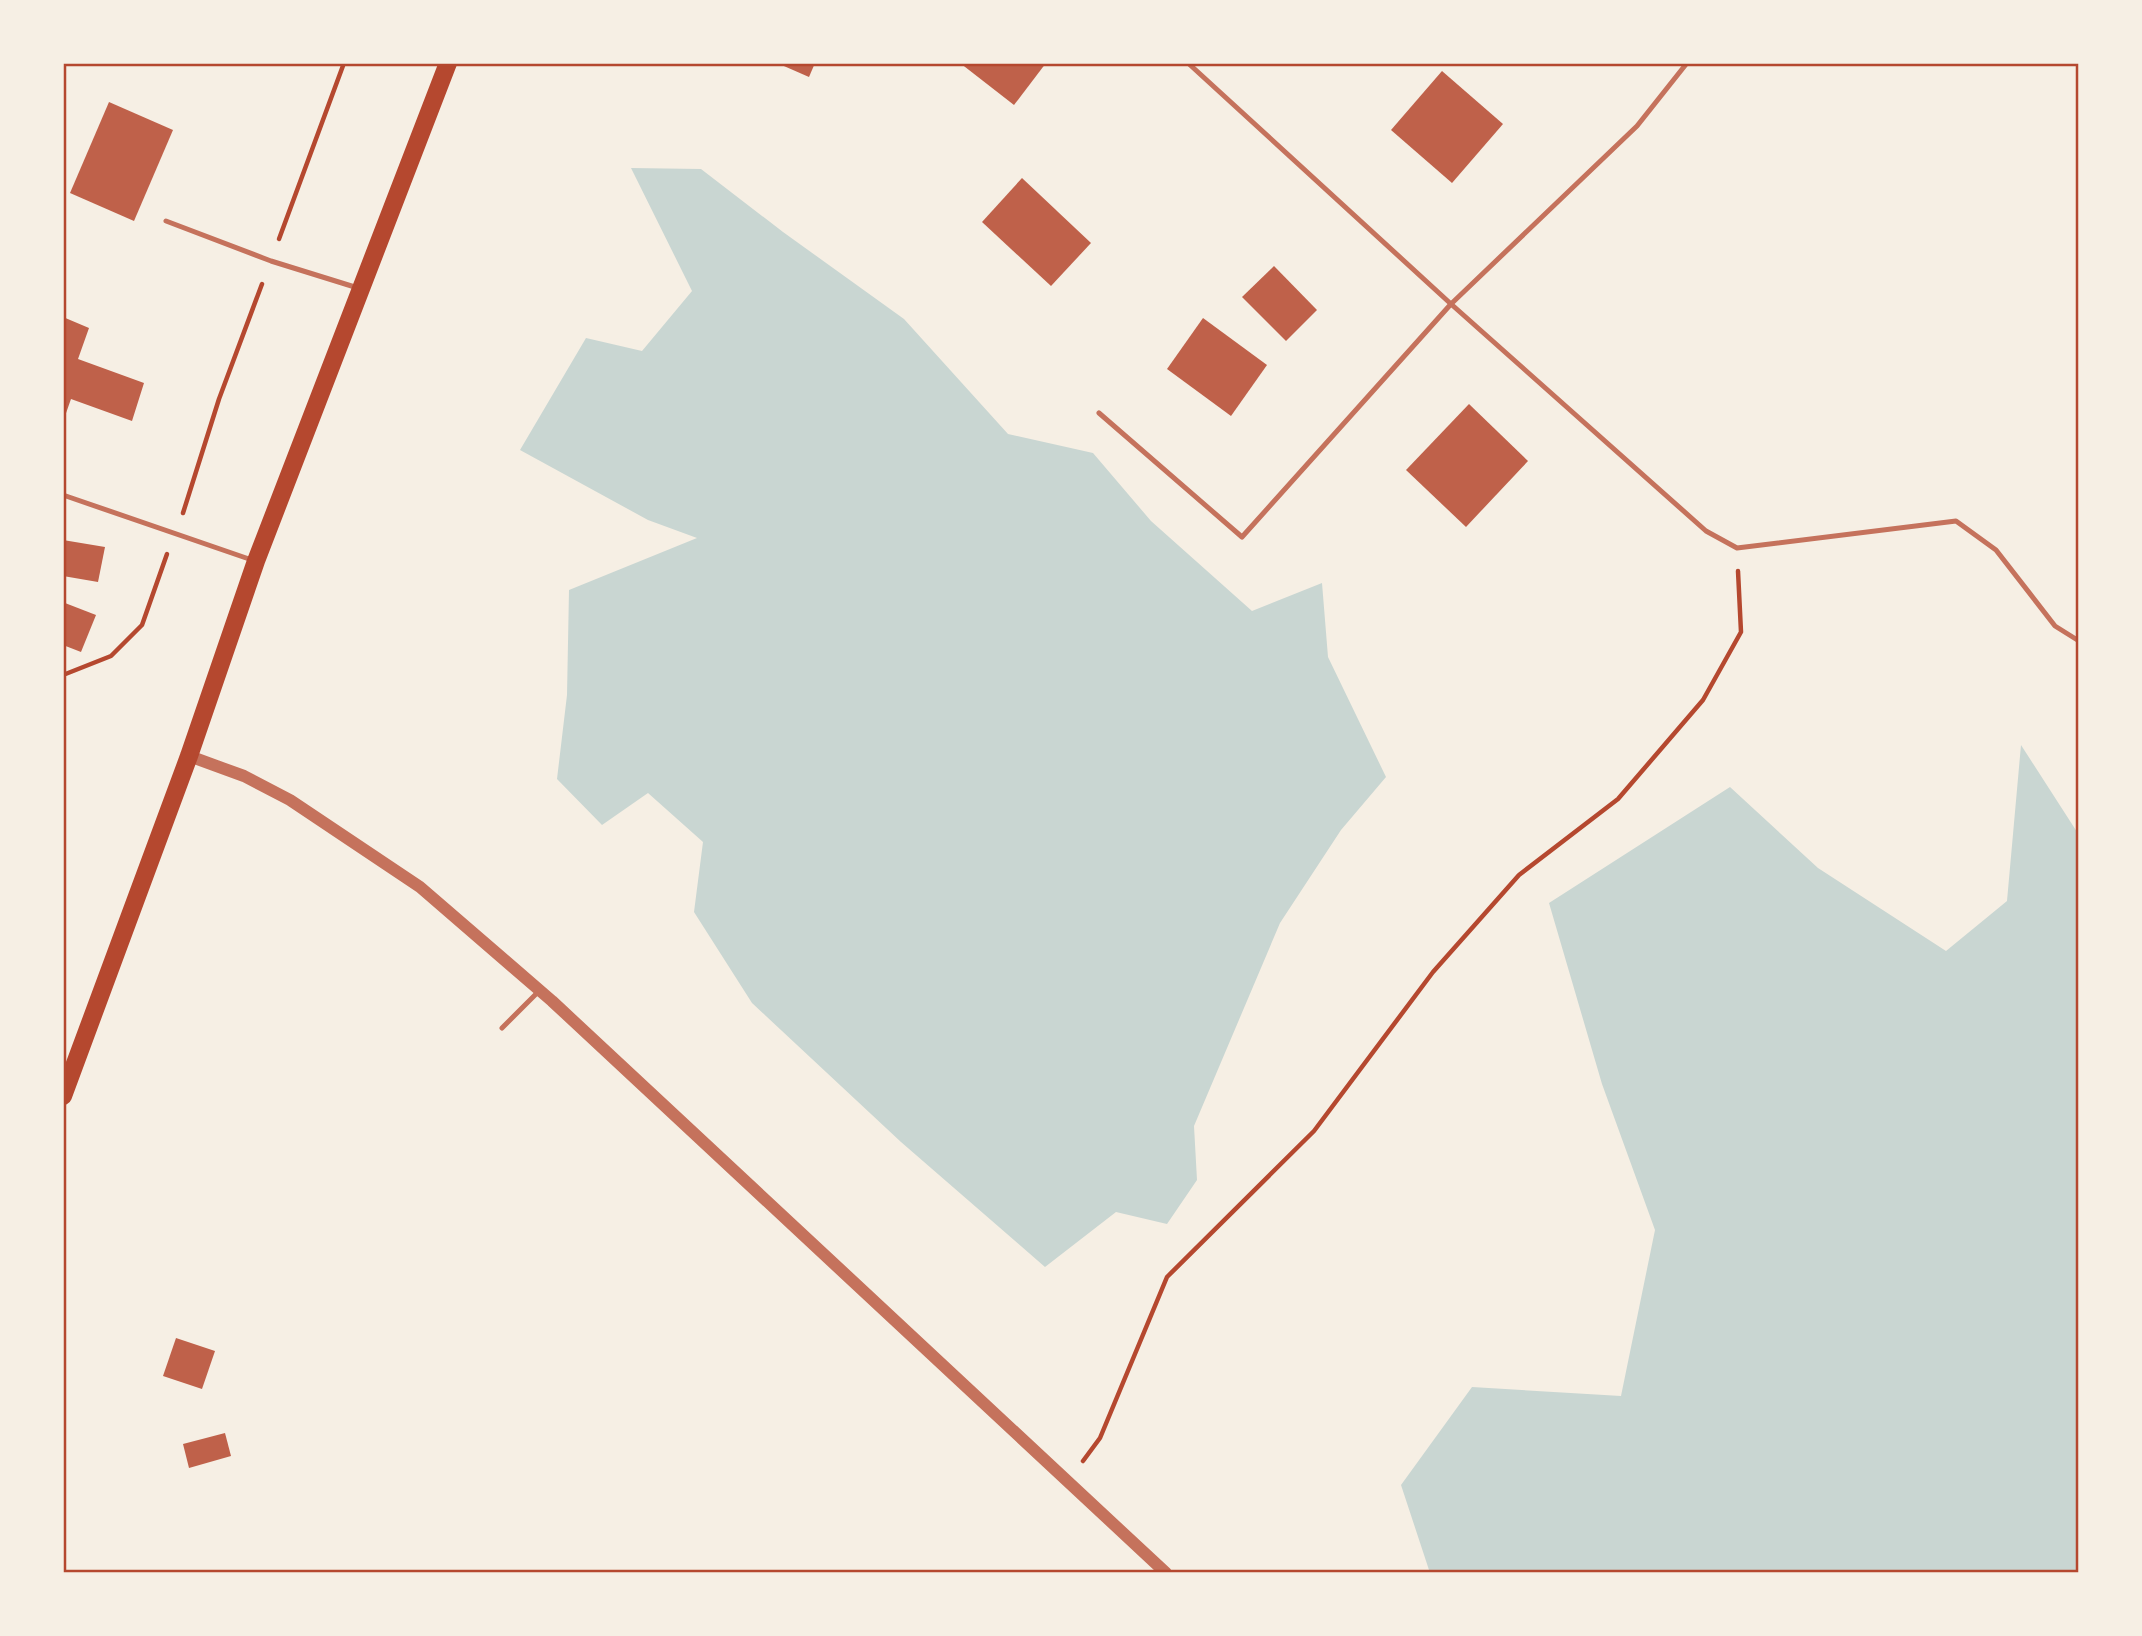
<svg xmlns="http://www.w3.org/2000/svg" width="2142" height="1636" font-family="Ubuntu,sans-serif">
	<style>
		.water { fill: #c9d6d2 }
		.building { fill: #bf614a }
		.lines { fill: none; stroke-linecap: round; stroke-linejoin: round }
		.path { stroke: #b5482f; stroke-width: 4.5 }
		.service { stroke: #c5725c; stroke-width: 5 }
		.tertiary { stroke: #c5725c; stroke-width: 12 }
		.primary { stroke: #b5482f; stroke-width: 18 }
		.neatline { fill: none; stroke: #b5482f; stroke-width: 2.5 }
	</style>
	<rect width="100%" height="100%" fill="#f6efe4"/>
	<!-- water -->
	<g class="water">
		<path d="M631 168 701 169 783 232 904 319 1008 434 1093 453 1151 521 1252 611 1322 583 1328 657 1386 777 1341 830 1280 923 1194 1126 1197 1180 1167 1224 1116 1212 1045 1267 901 1142 752 1003 694 912 703 842 648 793 602 825 557 779 567 695 569 590 697 538 648 520 520 450 586 338 642 351 692 291Z"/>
		<path d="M2021 745 2079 835V1573H1430L1401 1485 1472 1387 1621 1396 1655 1230 1602 1084 1549 903 1730 787 1818 868 1946 951 2007 901Z"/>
	</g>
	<!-- building -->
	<g class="building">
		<path d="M777 63H815L809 77Z"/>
		<path d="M960 63H1046L1014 105Z"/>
		<path d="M1442 71 1503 124 1452 183 1391 130Z"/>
		<path d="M109 102 173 130 134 221 70 193Z"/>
		<path d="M1022 178 1091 243 1051 286 982 222Z"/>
		<path d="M1274 266 1317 310 1286 341 1242 297Z"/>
		<path d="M63 317 89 328 78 359 144 383 132 421 71 399 65 416 63 415Z"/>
		<path d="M1203 318 1267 365 1231 416 1167 369Z"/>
		<path d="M1469 404 1528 461 1466 527 1406 470Z"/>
		<path d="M63 540 105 547 98 582 63 576Z"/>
		<path d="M65 603 96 615 81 652 63 645Z"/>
		<path d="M176 1338 215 1351 202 1389 163 1376Z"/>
		<path d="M225 1433 231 1456 189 1468 183 1444Z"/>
	</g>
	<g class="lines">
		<!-- path -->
		<g class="path">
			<path d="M279 239 344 63"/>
			<path d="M183 513 219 399 262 284"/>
			<path d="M63 675 111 656 142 625 167 554"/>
			<path d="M1083 1461 1100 1438 1167 1277 1314 1131 1433 972 1519 875 1618 799 1703 700 1741 632 1738 571"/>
		</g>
		<!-- service -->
		<g class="service">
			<path d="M1188 63 1451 304 1706 531 1737 548 1956 521 1996 550 2055 626 2079 641"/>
			<path d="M166 221 271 261 358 288"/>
			<path d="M1099 413 1242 537 1451 304 1637 126 1687 63"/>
			<path d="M63 495 252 560"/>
			<path d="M502 1028 539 991"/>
		</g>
		<!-- tertiary -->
		<path class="tertiary" d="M189 756 244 776 290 800 420 887 552 1001 1166 1573"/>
		<!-- primary -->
		<path class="primary" d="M63 1096 189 756 256 561 448 63"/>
	</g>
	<!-- border -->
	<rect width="2142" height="1636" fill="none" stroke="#f6efe4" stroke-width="130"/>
	<rect x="65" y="65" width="2012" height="1506" class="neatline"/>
</svg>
